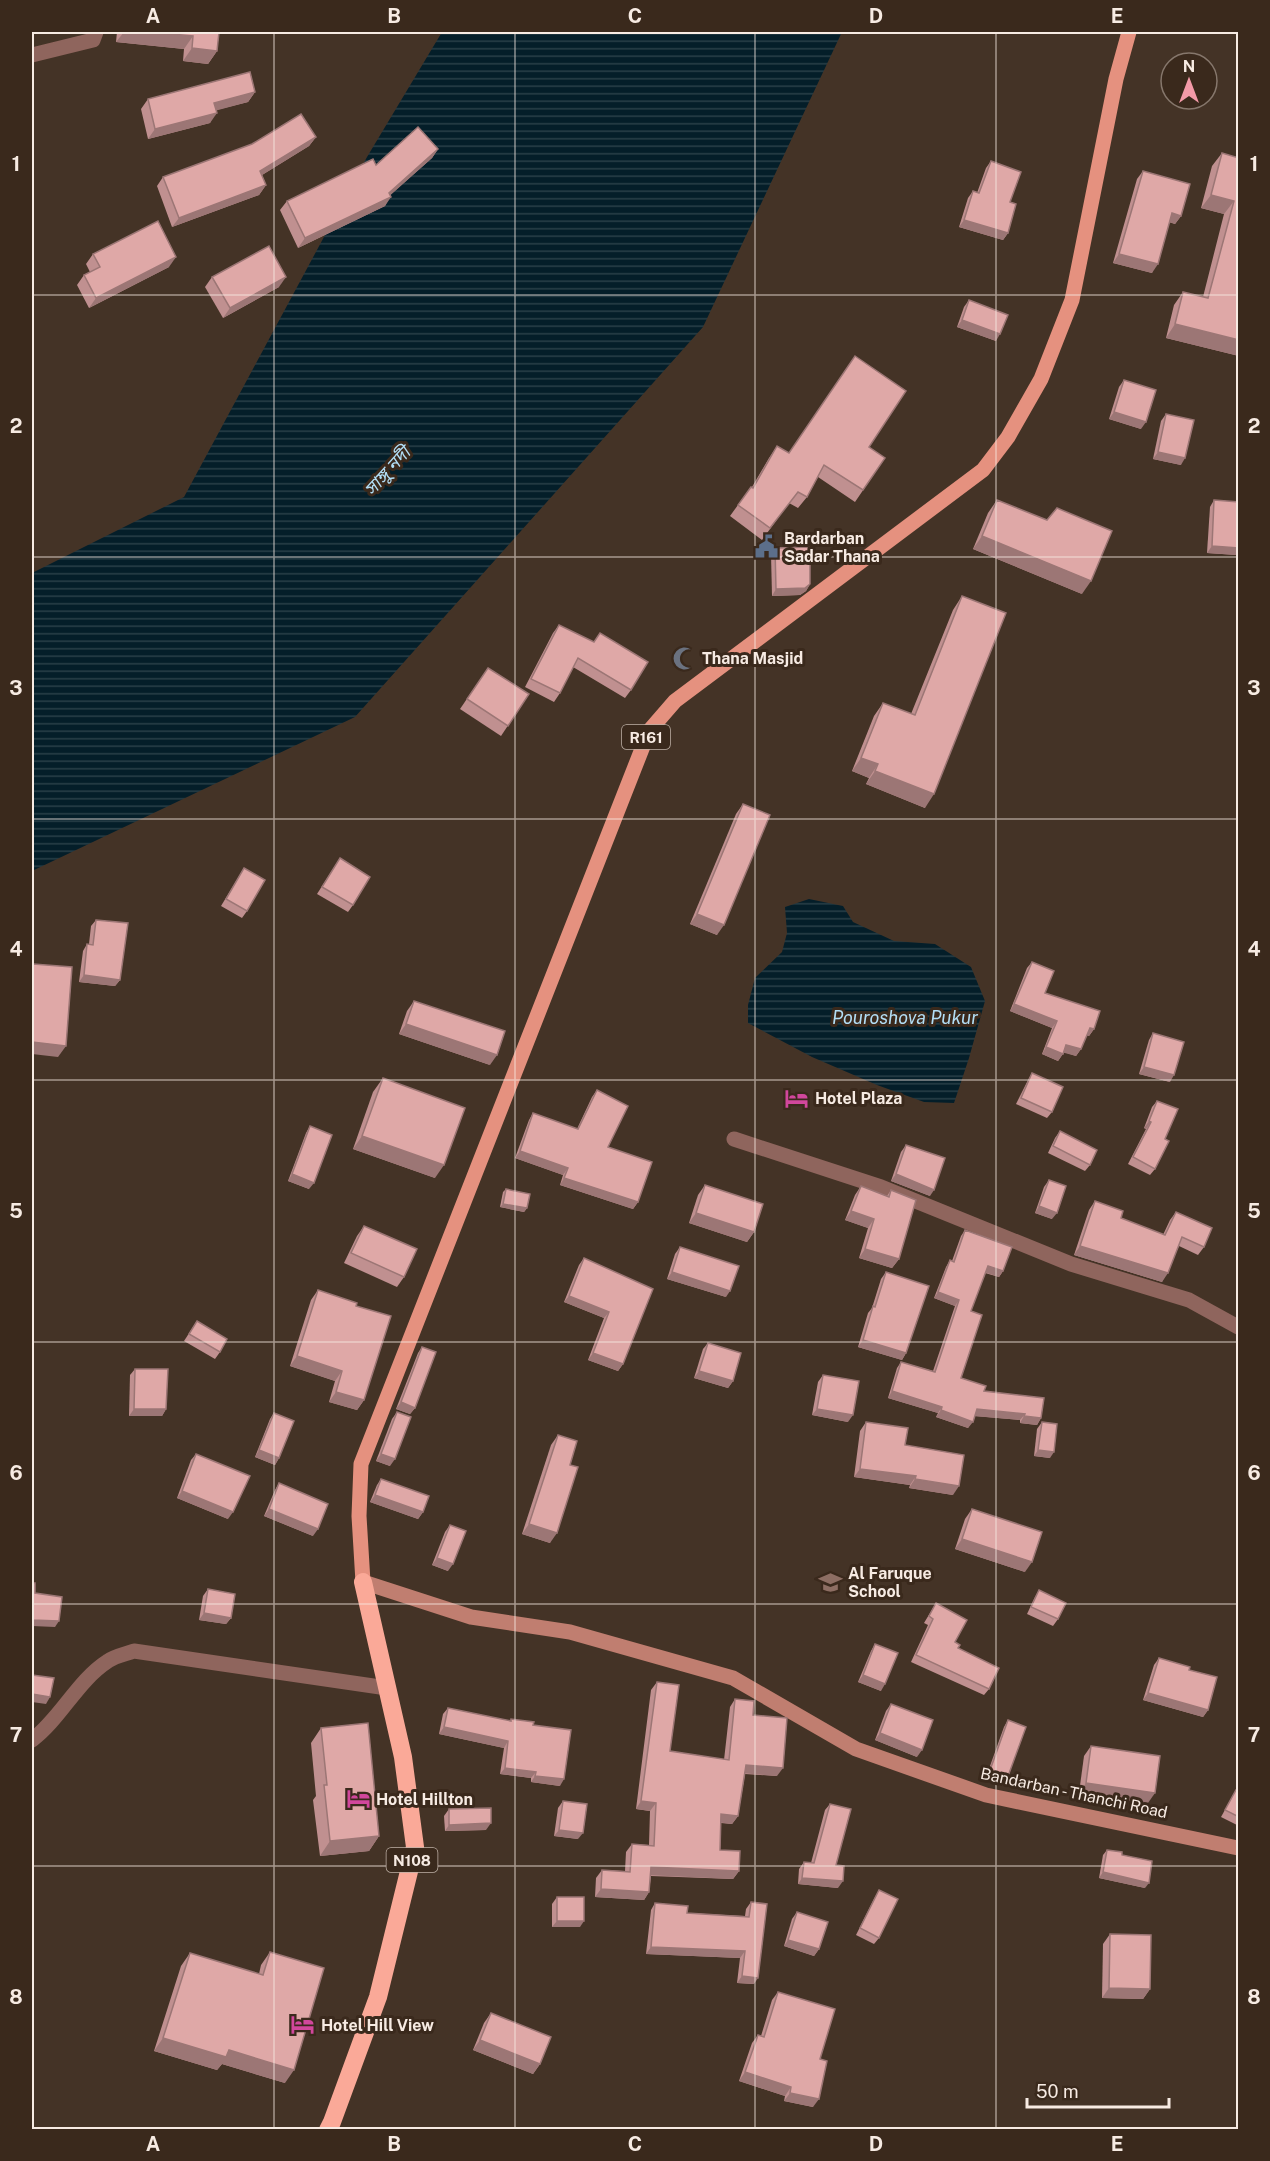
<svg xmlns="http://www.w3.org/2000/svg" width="1270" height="2161" font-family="'Public Sans','Noto Sans Bengali',sans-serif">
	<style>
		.water { fill: url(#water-rules) }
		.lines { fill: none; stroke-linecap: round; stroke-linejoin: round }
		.street { stroke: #8f655d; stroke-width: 15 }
		.secondary { stroke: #c07e70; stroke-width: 15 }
		.primary { stroke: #e5917f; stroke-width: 15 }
		.highway { stroke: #faa998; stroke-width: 18 }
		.wall { fill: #c09090 }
		.shaded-wall { fill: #9c7675 }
		.building { fill: #dfa8a7; stroke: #9c7675; stroke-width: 1.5 }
		.grid { fill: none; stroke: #f7ebe3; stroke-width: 1.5; stroke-opacity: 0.55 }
		.labels { text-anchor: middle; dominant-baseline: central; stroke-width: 6; stroke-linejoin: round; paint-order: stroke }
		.shield { fill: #3a291c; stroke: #beb1a7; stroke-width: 1.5 }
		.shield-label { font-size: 15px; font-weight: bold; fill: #f7ebe3 }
		.poi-label { font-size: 16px; font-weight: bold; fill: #f7ebe3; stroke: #3a291c; text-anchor: start }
		.street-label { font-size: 16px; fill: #f7ebe3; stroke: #3a291c }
		.water-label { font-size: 18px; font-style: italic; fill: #b2def6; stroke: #3a291c }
		.neatline { fill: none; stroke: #f7ebe3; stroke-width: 2 }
		.grid-label { font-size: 20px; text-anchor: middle; font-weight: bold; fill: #f7ebe3 }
	</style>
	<defs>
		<pattern id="water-rules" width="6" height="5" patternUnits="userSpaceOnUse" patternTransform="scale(1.5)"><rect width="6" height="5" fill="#041e29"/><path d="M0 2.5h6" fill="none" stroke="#293f48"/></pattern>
	</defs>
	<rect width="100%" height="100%" fill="#443326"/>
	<!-- water -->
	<g class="water">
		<path d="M442 32H842L703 327 355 717 32 871V573L184 497 367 157Z"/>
		<path d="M809 899 843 906 853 922 894 941 935 944 971 967 985 1001 969 1058 954 1103 924 1102 877 1085 812 1057 748 1023V1005L755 978 782 952 787 933 785 907Z"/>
	</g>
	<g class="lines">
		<!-- street -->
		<g class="street">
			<path d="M32 55 93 40 96 32"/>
			<path d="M734 1139 881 1187 1071 1264 1189 1300 1238 1327"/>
			<path d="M32 1740C61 1718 77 1681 108 1661 115 1656 126 1654 134 1651L387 1688"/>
		</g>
		<!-- secondary -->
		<path class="secondary" d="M363 1582 471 1617 570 1632 733 1678 856 1749 986 1795 1238 1848"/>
		<!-- primary -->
		<path class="primary" d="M363 1582 359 1516 361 1464 649 731 675 701 983 470 1008 437 1041 379 1072 300 1116 79 1129 32"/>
		<!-- highway -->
		<path class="highway" d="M328 2130 332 2122 378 1997 415 1847 403 1757 363 1582"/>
	</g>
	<!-- wall -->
	<g class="wall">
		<path d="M117 32H219L217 51 208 64 183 61 184 49 116 42Z"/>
		<path d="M255 92 248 102 216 110 210 123 148 139 141 109 148 99Z"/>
		<path d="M316 137 309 146 262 175 266 185 259 195 172 227 157 186 163 177Z"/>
		<path d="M438 149 432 158 390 195 385 206 298 248 280 210 287 201 376 165Z"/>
		<path d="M1222 153 1239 158V356L1166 338 1174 305 1183 292 1203 297 1224 214 1201 208 1212 166Z"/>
		<path d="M991 161 1010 202 1008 233 1003 240 959 227 968 198 973 191 977 193 986 168Z"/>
		<path d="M1143 171 1181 216 1175 224 1169 222 1152 273 1113 263 1137 179Z"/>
		<path d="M93 254 169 267 89 308 77 285 84 275 90 272 86 264Z"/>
		<path d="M212 277 279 287 223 318 205 287Z"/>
		<path d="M969 300 996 341 957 327 964 307Z"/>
		<path d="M1124 380 1141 429 1109 419 1119 387Z"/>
		<path d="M1166 414 1181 465 1153 459 1161 421Z"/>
		<path d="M777 446 789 453 869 447 885 458 855 502 818 477 807 497 798 508 789 503 762 540 730 516 751 487H752L769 458Z"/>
		<path d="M997 500 1082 594 973 549 988 513Z"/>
		<path d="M1214 500 1239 502V553L1237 555 1207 553 1210 507Z"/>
		<path d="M775 548 810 584 806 591 800 595 772 596 771 554Z"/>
		<path d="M962 596 925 808 866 784 869 778 852 771 874 716 883 703 911 714 953 610Z"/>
		<path d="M559 625 594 642 600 633 631 690 625 698 573 667 560 693 554 702 525 687 553 633Z"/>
		<path d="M488 668 529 694 501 736 460 709Z"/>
		<path d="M743 804 717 935 690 924 736 814Z"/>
		<path d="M340 858 353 905 348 912 317 894Z"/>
		<path d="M244 868 247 911 242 918 221 906Z"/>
		<path d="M96 920 120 980 115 986 79 982 83 951 87 944H89L91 926Z"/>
		<path d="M1032 962 1045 993 1094 1029 1089 1036 1087 1035 1081 1049 1076 1056 1064 1052 1058 1061 1042 1054 1052 1028 1010 1011 1027 968Z"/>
		<path d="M414 1001 490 1065 399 1034 407 1011Z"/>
		<path d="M1153 1033 1170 1082 1139 1074 1149 1040Z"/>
		<path d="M1032 1073 1052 1112 1047 1118 1016 1104 1028 1080Z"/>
		<path d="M383 1078 435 1178 353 1149 373 1092Z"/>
		<path d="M597 1090 608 1147 638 1202 633 1209 560 1185 563 1175 515 1158 529 1120 533 1113 577 1129 592 1097Z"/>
		<path d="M1157 1101 1165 1139 1155 1169 1150 1175 1128 1164 1146 1129 1144 1128 1152 1107Z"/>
		<path d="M310 1126 309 1189 288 1181 306 1133Z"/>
		<path d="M1060 1131 1090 1165 1085 1171 1048 1153 1055 1138Z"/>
		<path d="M906 1145 930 1196 891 1181 901 1152Z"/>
		<path d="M1049 1180 1052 1219 1035 1213 1044 1187Z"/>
		<path d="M705 1185 754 1232 747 1242 689 1223 698 1195Z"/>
		<path d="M861 1186 887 1196 891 1190 899 1259 892 1268 859 1258 868 1228 845 1220 855 1195Z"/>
		<path d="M506 1189 527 1208 524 1212 500 1207 503 1192Z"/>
		<path d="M1095 1201 1121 1218 1163 1235 1170 1220 1176 1212 1204 1247 1198 1255 1179 1246 1162 1282 1074 1255 1089 1210Z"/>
		<path d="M364 1226 404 1277 397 1287 344 1263 357 1236Z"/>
		<path d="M965 1230 1003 1271 999 1277 985 1273 971 1311 961 1378 984 1391 1041 1418 1037 1425 1020 1423V1420L975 1416 968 1428 936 1417 938 1413 888 1398 897 1368 901 1362 933 1371 955 1306 934 1298 946 1267 950 1260 952 1261 961 1236Z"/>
		<path d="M680 1247 726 1297 667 1279 675 1254Z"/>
		<path d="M584 1258 653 1289 623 1364 618 1371 588 1360 604 1318 564 1302 579 1265Z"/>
		<path d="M886 1272 906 1353 902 1360 858 1347 868 1313 872 1308 881 1279Z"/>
		<path d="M318 1290 356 1306 364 1400 357 1410 329 1402 335 1381 290 1366 311 1300Z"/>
		<path d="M197 1321 220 1352 215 1359 184 1341Z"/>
		<path d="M708 1343 733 1381 728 1388 694 1378 703 1349Z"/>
		<path d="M422 1347 415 1408 410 1414 396 1409 418 1353Z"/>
		<path d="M135 1369 166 1409 162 1416H129L130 1375Z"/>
		<path d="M823 1375 848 1422 812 1415 818 1382Z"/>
		<path d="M397 1412 390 1466 376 1461 392 1419Z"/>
		<path d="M274 1413 279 1458 275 1465 255 1457 270 1419Z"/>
		<path d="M866 1422 905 1445 953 1495 909 1488 910 1485 854 1477 860 1431Z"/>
		<path d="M1042 1422 1050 1458 1034 1456 1037 1429Z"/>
		<path d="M558 1435 570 1465 550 1543 522 1534 551 1445Z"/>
		<path d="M196 1454 228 1519 177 1498 191 1460Z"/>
		<path d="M381 1479 423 1512 418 1519 370 1502 377 1485Z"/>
		<path d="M279 1483 313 1536 264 1516 275 1490Z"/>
		<path d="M972 1509 1025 1572 955 1549 965 1519Z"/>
		<path d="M450 1525 448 1571 432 1565 445 1532Z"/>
		<path d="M208 1589 231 1618 226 1624 199 1620 203 1596Z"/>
		<path d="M1039 1590 1058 1619 1053 1626 1027 1614 1035 1597Z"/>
		<path d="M936 1603 958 1648 989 1689 984 1695 911 1662 928 1625 924 1623Z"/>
		<path d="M875 1644 881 1691 858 1682 871 1651Z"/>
		<path d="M1159 1658 1189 1670 1208 1710 1203 1717 1143 1700 1154 1665Z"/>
		<path d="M657 1682 670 1751 724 1760 730 1707 735 1699 753 1715 777 1776 745 1774 738 1816 732 1824 721 1823 720 1850 739 1871 733 1879 651 1876 649 1892 644 1900 595 1897 596 1878 602 1870 625 1871 626 1852 632 1844 649 1845 650 1811 636 1809 651 1690Z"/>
		<path d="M891 1704 917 1757 875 1740 886 1711Z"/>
		<path d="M448 1708 510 1721 511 1719 533 1725 560 1786 531 1782V1778L500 1774 504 1748 439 1734 443 1714Z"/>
		<path d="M1008 1720 1002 1786 985 1780 1004 1727Z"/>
		<path d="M321 1728 379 1836 369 1851 320 1856 313 1800 316 1796 311 1743Z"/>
		<path d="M1091 1746 1148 1803 1079 1793 1084 1756Z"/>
		<path d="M1236 1790 1239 1791V1826L1221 1817Z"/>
		<path d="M563 1801 578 1839 554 1836 558 1808Z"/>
		<path d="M830 1804 838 1888 798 1884 799 1869 804 1862 811 1863 825 1810Z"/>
		<path d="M449 1809 486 1830 445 1831 444 1816Z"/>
		<path d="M1107 1850 1122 1855 1145 1888 1099 1878 1103 1855Z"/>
		<path d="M879 1890V1938L874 1944 856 1935 875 1897Z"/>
		<path d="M557 1897 580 1927H552V1904Z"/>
		<path d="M751 1902 754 1984 737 1983 740 1958 646 1954 651 1910 655 1903 687 1913 745 1916 746 1909Z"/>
		<path d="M797 1912 819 1949 814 1956 784 1946 792 1919Z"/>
		<path d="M1110 1934 1150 1989 1143 1999 1102 1998 1103 1944Z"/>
		<path d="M270 1952 285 2083 222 2064 217 2070 154 2051 181 1966 190 1953 259 1974 261 1965Z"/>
		<path d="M778 1992 820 2059 813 2107 784 2101 785 2096 739 2081 752 2043 758 2035 761 2036 772 2000Z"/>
		<path d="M491 2013 540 2064 533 2074 473 2050 484 2023Z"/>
	</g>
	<!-- shaded-wall -->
	<g class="shaded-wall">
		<path d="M124 32H149L193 36 184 49 116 42Z"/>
		<path d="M192 48 217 51 208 64 183 61Z"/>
		<path d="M255 92 248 102 207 113 214 103Z"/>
		<path d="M217 113 210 123 148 139 155 129Z"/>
		<path d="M316 137 309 146 254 180 260 171Z"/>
		<path d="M438 149 432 158 385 200 391 197 385 206 298 248 305 238 389 193Z"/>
		<path d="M266 185 259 195 172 227 179 218Z"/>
		<path d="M1211 195 1234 201 1224 214 1201 208Z"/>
		<path d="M1172 213 1181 216 1175 224 1166 221Z"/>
		<path d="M964 220 1008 233 1003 240 959 227Z"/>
		<path d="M1119 254 1158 264 1152 273 1113 263Z"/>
		<path d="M176 257 169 267 89 308 96 298Z"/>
		<path d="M286 277 279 287 223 318 230 308Z"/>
		<path d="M962 320 1000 334 996 341 957 327Z"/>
		<path d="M1175 324 1239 340V356L1166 338Z"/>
		<path d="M1114 412 1146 422 1141 429 1109 419Z"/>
		<path d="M1158 452 1185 458 1181 465 1153 459Z"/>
		<path d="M982 536 1091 581 1082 594 973 549Z"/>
		<path d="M1212 546 1239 548V553L1237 555 1207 553Z"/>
		<path d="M810 584 806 591 800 595 772 596 776 589Z"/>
		<path d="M861 758 878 764 869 778 852 771Z"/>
		<path d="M875 771 934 794 925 808 866 784Z"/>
		<path d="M697 914 724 925 717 935 690 924Z"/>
		<path d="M84 975 120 980 115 986 79 982Z"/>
		<path d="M1014 1004 1057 1021 1052 1028 1010 1011Z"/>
		<path d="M406 1024 497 1055 490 1065 399 1034Z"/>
		<path d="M1090 1028 1094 1029 1089 1036 1085 1035Z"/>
		<path d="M32 1042 66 1046 58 1057 32 1054Z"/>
		<path d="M1066 1045 1081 1049 1076 1056 1061 1052Z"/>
		<path d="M1046 1047 1063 1054 1058 1061 1042 1054Z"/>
		<path d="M1144 1067 1174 1075 1170 1082 1139 1074Z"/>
		<path d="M1149 1121 1151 1122 1146 1129 1144 1128Z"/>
		<path d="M362 1136 444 1165 435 1178 353 1149Z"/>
		<path d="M520 1151 568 1168 563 1175 515 1158Z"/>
		<path d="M292 1174 314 1183 309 1189 288 1181Z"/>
		<path d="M896 1174 934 1190 930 1196 891 1181Z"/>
		<path d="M564 1178 638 1202 633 1209 560 1185Z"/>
		<path d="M503 1204 527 1208 524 1212 500 1207Z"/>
		<path d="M1039 1206 1057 1213 1052 1219 1035 1213Z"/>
		<path d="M851 1211 874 1219 868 1228 845 1220Z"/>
		<path d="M696 1213 754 1232 747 1242 689 1223Z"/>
		<path d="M1080 1246 1168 1273 1162 1282 1074 1255Z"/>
		<path d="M865 1249 899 1259 892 1268 859 1258Z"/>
		<path d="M988 1266 1003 1271 999 1277 984 1272Z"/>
		<path d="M672 1272 730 1291 726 1297 667 1279Z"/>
		<path d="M938 1292 959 1300 955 1306 934 1298Z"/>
		<path d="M569 1296 609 1312 604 1318 564 1302Z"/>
		<path d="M863 1340 906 1353 902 1360 858 1347Z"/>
		<path d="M593 1353 623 1364 618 1371 588 1360Z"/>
		<path d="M297 1356 342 1371 335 1381 290 1366Z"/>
		<path d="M699 1371 733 1381 728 1388 694 1378Z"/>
		<path d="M892 1391 942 1407 938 1413 888 1398Z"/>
		<path d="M336 1392 364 1400 357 1410 329 1402Z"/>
		<path d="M401 1402 415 1408 410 1414 396 1409Z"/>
		<path d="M134 1409H166L162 1416H129Z"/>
		<path d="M817 1409 853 1415 848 1422 812 1415Z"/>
		<path d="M977 1409 1025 1414 1020 1420 973 1416Z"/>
		<path d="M941 1410 973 1422 968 1428 936 1417Z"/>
		<path d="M1024 1416 1041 1418 1037 1425 1020 1423Z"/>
		<path d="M259 1450 279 1458 275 1465 255 1457Z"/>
		<path d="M1038 1450 1054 1452 1050 1458 1034 1456Z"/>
		<path d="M381 1454 395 1459 390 1466 376 1461Z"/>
		<path d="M860 1469 916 1476 910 1485 854 1477Z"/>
		<path d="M915 1479 959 1486 953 1495 909 1488Z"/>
		<path d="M182 1491 233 1512 228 1519 177 1498Z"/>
		<path d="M375 1495 423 1512 418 1519 370 1502Z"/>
		<path d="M269 1509 318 1529 313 1536 264 1516Z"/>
		<path d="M529 1524 557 1533 550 1543 522 1534Z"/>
		<path d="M962 1539 1032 1562 1025 1572 955 1549Z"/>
		<path d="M437 1558 453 1564 448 1571 432 1565Z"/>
		<path d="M204 1613 231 1618 226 1624 199 1620Z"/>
		<path d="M32 1620 59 1621 55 1627 32 1626Z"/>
		<path d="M863 1675 885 1684 881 1691 858 1682Z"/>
		<path d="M1148 1693 1208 1710 1203 1717 1143 1700Z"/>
		<path d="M32 1694 50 1697 46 1704 32 1702Z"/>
		<path d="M444 1727 508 1741 504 1748 439 1734Z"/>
		<path d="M880 1733 922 1750 917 1757 875 1740Z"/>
		<path d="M746 1765 783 1768 777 1776 741 1773Z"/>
		<path d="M505 1768 536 1772 531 1778 500 1774Z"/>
		<path d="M989 1773 1007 1779 1002 1786 985 1780Z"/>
		<path d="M535 1776 564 1779 560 1786 531 1782Z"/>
		<path d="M1086 1783 1155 1793 1148 1803 1079 1793Z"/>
		<path d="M641 1801 656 1803 650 1811 636 1809Z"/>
		<path d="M721 1814 738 1816 732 1824 716 1822Z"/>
		<path d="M491 1823 486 1830 445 1831 449 1825Z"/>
		<path d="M559 1830 583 1833 578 1839 554 1836Z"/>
		<path d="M379 1836 369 1851 320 1856 330 1841Z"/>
		<path d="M651 1867 739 1871 733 1879 646 1875Z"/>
		<path d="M1103 1872 1149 1883 1145 1888 1099 1878Z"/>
		<path d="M802 1878 843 1881 838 1888 798 1884Z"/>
		<path d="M601 1889 649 1892 644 1900 595 1897Z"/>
		<path d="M557 1921H584L580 1927H552Z"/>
		<path d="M788 1940 819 1949 814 1956 784 1946Z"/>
		<path d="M651 1947 745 1951 740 1958 646 1954Z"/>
		<path d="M742 1976 758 1978 754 1984 737 1983Z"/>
		<path d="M1109 1988 1150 1989 1143 1999 1102 1998Z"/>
		<path d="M163 2038 229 2050 294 2070 285 2083 222 2064 217 2070 154 2051Z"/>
		<path d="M480 2040 540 2064 533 2074 473 2050Z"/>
		<path d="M745 2072 791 2087 785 2096 739 2081Z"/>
		<path d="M790 2093 819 2099 813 2107 784 2101Z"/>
	</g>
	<!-- building -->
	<g class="building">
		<path d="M149 32H219L217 51 192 48 193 36Z"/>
		<path d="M250 72 255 92 214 103 217 113 155 129 148 99Z"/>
		<path d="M301 114 316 137 260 171 266 185 179 218 163 177 252 144Z"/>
		<path d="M418 127 438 149 389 193 391 197 305 238 287 201 373 159 376 165Z"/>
		<path d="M1222 153 1239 158V340L1175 324 1183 292 1208 298 1234 201 1211 195Z"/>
		<path d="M32 158 33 188 32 189Z"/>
		<path d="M991 161 1021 172 1010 202 1016 204 1008 233 964 220 973 191 979 193Z"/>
		<path d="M1143 171 1190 184 1181 216 1172 213 1158 264 1119 254Z"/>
		<path d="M158 221 176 257 96 298 84 275 100 267 93 254Z"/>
		<path d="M269 246 286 277 230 308 212 277Z"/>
		<path d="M969 300 1008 315 1000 334 962 320Z"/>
		<path d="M855 356 906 391 869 447 885 458 863 490 824 465 807 497 798 492 770 528 738 505 751 487 753 488 777 446 789 453Z"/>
		<path d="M1124 380 1156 390 1146 422 1114 412Z"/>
		<path d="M1166 414 1194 420 1185 458 1158 452Z"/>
		<path d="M997 500 1047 520 1057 508 1112 531 1091 581 982 536Z"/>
		<path d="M1214 500 1239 502V548L1212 546Z"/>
		<path d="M810 547V584L805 588 776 589 775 548Z"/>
		<path d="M962 596 1006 613 934 794 875 771 878 764 861 758 883 703 915 715Z"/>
		<path d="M559 625 594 642 600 633 648 662 631 690 578 658 560 693 531 679Z"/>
		<path d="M488 668 529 694 508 726 467 699Z"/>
		<path d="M743 804 770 815 724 925 697 914Z"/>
		<path d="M340 858 370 877 353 905 322 887Z"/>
		<path d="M244 868 265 880 247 911 226 899Z"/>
		<path d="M96 920 128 923 120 980 84 975 87 944 93 945Z"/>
		<path d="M1032 962 1054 971 1045 993 1100 1011 1094 1029 1090 1028 1081 1049 1066 1045 1063 1054 1046 1047 1057 1021 1014 1004Z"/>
		<path d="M33 964 72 967 66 1046 32 1042V978Z"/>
		<path d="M414 1001 505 1031 497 1055 406 1024Z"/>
		<path d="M1153 1033 1184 1042 1174 1075 1144 1067Z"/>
		<path d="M1032 1073 1063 1087 1052 1112 1021 1098Z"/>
		<path d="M383 1078 465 1108 444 1165 362 1136Z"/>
		<path d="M597 1090 628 1106 608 1147 652 1162 638 1202 564 1178 568 1168 520 1151 533 1113 578 1129Z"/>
		<path d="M1157 1101 1178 1109 1165 1139 1169 1141 1155 1169 1133 1157 1151 1122 1149 1121Z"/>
		<path d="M310 1126 332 1135 314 1183 292 1174Z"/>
		<path d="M1060 1131 1097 1150 1090 1165 1053 1146Z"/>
		<path d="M906 1145 945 1158 934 1190 896 1174Z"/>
		<path d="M1049 1180 1066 1186 1057 1213 1039 1206Z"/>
		<path d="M705 1185 763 1204 754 1232 696 1213Z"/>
		<path d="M861 1186 889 1197 891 1190 916 1200 899 1259 865 1249 874 1219 851 1211Z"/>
		<path d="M506 1189 530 1194 527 1208 503 1204Z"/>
		<path d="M1095 1201 1123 1211 1121 1218 1165 1235 1176 1212 1212 1228 1204 1247 1182 1237 1168 1273 1080 1246Z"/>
		<path d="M364 1226 417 1249 404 1277 351 1253Z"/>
		<path d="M965 1230 1012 1247 1003 1271 988 1266 971 1311 982 1315 961 1378 986 1386 984 1391 1044 1398 1041 1418 1024 1416 1025 1414 977 1409 973 1422 941 1410 942 1407 892 1391 901 1362 935 1372 959 1300 938 1292 950 1260 954 1262Z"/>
		<path d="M680 1247 739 1266 730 1291 672 1272Z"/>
		<path d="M584 1258 653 1289 623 1364 593 1353 609 1312 569 1296Z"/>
		<path d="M886 1272 929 1286 906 1353 863 1340 873 1306 875 1307Z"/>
		<path d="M318 1290 357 1303 356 1306 391 1316 364 1400 336 1392 342 1371 297 1356Z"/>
		<path d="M197 1321 227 1339 220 1352 189 1334Z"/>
		<path d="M708 1343 741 1353 733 1381 699 1371Z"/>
		<path d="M422 1347 436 1352 415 1408 401 1402Z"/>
		<path d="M135 1369H168L166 1409H134Z"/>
		<path d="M823 1375 859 1381 853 1415 817 1409Z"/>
		<path d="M397 1412 411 1417 395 1459 381 1454Z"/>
		<path d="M274 1413 294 1421 279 1458 259 1450Z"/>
		<path d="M866 1422 908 1428 905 1445 964 1455 959 1486 915 1479 916 1476 860 1469Z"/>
		<path d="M1042 1422 1057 1424 1054 1452 1038 1450Z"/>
		<path d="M558 1435 577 1441 570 1465 578 1467 557 1533 529 1524Z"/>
		<path d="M196 1454 250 1476 233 1512 182 1491Z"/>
		<path d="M381 1479 429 1496 423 1512 375 1495Z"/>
		<path d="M279 1483 328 1504 318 1529 269 1509Z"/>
		<path d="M972 1509 1042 1532 1032 1562 962 1539Z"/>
		<path d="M450 1525 466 1531 453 1564 437 1558Z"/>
		<path d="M32 1583H35V1593L62 1597 59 1621 32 1620Z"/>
		<path d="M208 1589 235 1594 231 1618 204 1613Z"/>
		<path d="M1039 1590 1066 1603 1058 1619 1031 1607Z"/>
		<path d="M936 1603 967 1620 955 1642 960 1645 958 1648 999 1668 989 1689 916 1655 933 1619 929 1616Z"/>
		<path d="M875 1644 898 1653 885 1684 863 1675Z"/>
		<path d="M1159 1658 1190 1667 1189 1670 1217 1677 1208 1710 1148 1693Z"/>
		<path d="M32 1675 54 1678 50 1697 32 1694Z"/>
		<path d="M657 1682 679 1685 670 1751 729 1760 735 1699 754 1701 753 1715 787 1718 783 1768 746 1765 738 1816 721 1814 720 1850 740 1851 739 1871 651 1867 649 1892 601 1889 602 1870 630 1872 632 1844 654 1846 656 1803 641 1801Z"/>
		<path d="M891 1704 933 1720 922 1750 880 1733Z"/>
		<path d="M448 1708 511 1721V1719L534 1722 533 1725 571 1730 564 1779 535 1776 536 1772 505 1768 508 1741 444 1727Z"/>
		<path d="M1008 1720 1026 1727 1007 1779 989 1773Z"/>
		<path d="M368 1723 379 1836 330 1841 324 1785H327L321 1728Z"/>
		<path d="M1091 1746 1160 1756 1155 1793 1086 1783Z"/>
		<path d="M1236 1790 1239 1791V1817L1225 1810Z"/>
		<path d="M563 1801 587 1804 583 1833 559 1830Z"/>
		<path d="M830 1804 851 1809 836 1865 844 1866 843 1881 802 1878 804 1862 814 1863Z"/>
		<path d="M491 1808V1823L449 1825V1809Z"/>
		<path d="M1107 1850 1122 1852V1855L1152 1861 1149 1883 1103 1872Z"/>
		<path d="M879 1890 898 1899 879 1938 860 1928Z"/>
		<rect x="557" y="1897" width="27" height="24"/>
		<path d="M751 1902 767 1904 758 1978 742 1976 745 1951 651 1947 655 1903 688 1906 687 1913 749 1917Z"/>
		<path d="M797 1912 828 1922 819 1949 788 1940Z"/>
		<path d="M1110 1934 1151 1935 1150 1989 1109 1988Z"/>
		<path d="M270 1952 324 1968 294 2070 229 2050 226 2057 163 2038 190 1953 263 1975Z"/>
		<path d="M778 1992 835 2009 820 2059 827 2061 819 2099 790 2093 791 2087 745 2072 758 2035 764 2037Z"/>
		<path d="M491 2013 551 2037 540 2064 480 2040Z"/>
	</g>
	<!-- grid -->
	<path class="grid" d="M274 32V2130M515 32V2130M755 32V2130M996 32V2130M32 295H1238M32 557H1238M32 819H1238M32 1080H1238M32 1342H1238M32 1604H1238M32 1866H1238"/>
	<!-- icons -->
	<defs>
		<symbol id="civic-bare" viewBox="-9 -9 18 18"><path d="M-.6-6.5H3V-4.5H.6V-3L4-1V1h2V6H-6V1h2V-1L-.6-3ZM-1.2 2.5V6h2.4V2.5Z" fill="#5c6f8a" stroke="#3a291c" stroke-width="2.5" paint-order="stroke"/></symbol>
		<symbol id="mosque-bare" viewBox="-9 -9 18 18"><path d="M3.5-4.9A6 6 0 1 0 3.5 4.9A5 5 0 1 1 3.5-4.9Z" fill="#6b7280" stroke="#3a291c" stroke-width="2.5" paint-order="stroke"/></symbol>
		<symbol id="hotel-bare" viewBox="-9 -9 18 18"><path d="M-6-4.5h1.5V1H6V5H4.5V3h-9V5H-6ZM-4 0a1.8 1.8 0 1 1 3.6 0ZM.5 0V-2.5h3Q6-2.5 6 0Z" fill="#d1479c" stroke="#3a291c" stroke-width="2.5" paint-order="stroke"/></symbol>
		<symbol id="school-bare" viewBox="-9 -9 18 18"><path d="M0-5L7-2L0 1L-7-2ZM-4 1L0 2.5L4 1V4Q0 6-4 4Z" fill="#8d6e63" stroke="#3a291c" stroke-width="2.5" paint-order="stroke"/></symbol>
	</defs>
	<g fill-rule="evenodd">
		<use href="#civic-bare" x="750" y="530" width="33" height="33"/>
		<use href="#mosque-bare" x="668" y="642" width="33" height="33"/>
		<use href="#hotel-bare" x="780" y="1082" width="33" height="33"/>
		<use href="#school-bare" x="814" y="1566" width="33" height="33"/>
		<use href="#hotel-bare" x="342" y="1782" width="33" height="33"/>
		<use href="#hotel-bare" x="286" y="2008" width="33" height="33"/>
	</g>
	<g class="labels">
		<!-- shield labels -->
		<g class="shield">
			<rect x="622" y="725" width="48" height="24" rx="4.5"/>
			<rect x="386.5" y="1848" width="51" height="24" rx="4.5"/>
		</g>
		<g class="shield-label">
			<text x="646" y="737">R161</text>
			<text x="412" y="1860">N108</text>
		</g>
		<!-- poi labels -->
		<g class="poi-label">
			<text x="784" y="538">Bardarban<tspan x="784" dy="18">Sadar Thana</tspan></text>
			<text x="702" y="658">Thana Masjid</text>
			<text x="815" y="1098">Hotel Plaza</text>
			<text x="848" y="1573">Al Faruque<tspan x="848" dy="18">School</tspan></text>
			<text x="376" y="1799">Hotel Hillton</text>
			<text x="321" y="2025">Hotel Hill View</text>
		</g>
		<!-- street labels -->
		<g class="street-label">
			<text transform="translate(1074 1793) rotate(12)">Bandarban - Thanchi Road</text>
		</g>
		<!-- water labels -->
		<g class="water-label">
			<text transform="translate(387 471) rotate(-48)">সাঙ্গু নদী</text>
			<text x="905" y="1017">Pouroshova Pukur</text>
		</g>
	</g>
	<!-- border -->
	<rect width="1270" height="2161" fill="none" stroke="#3a291c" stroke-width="66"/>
	<!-- north arrow -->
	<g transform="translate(1189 81)"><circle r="28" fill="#3a291c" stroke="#86776c" stroke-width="1.5"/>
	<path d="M0-4.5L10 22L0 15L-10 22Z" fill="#f39aa8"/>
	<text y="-9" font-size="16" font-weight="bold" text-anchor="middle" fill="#f7ebe3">N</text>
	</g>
	<!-- scale -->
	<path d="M1027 2098v9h142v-9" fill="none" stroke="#f7ebe3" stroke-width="3"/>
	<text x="1036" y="2098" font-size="18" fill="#f7ebe3" stroke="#3a291c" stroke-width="4.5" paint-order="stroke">50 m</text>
	<rect x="33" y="33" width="1204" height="2095" class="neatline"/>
	<g class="grid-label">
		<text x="153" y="23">A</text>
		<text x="394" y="23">B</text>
		<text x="635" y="23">C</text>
		<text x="876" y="23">D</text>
		<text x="1117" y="23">E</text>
		<text x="16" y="171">1</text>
		<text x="1254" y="171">1</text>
		<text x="16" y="433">2</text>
		<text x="1254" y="433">2</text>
		<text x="16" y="695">3</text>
		<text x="1254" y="695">3</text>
		<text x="16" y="956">4</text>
		<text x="1254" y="956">4</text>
		<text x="16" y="1218">5</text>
		<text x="1254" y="1218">5</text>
		<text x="16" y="1480">6</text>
		<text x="1254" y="1480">6</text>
		<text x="16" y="1742">7</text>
		<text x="1254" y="1742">7</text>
		<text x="16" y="2004">8</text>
		<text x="1254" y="2004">8</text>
		<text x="153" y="2151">A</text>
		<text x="394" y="2151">B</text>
		<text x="635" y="2151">C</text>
		<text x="876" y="2151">D</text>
		<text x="1117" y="2151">E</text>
	</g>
</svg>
